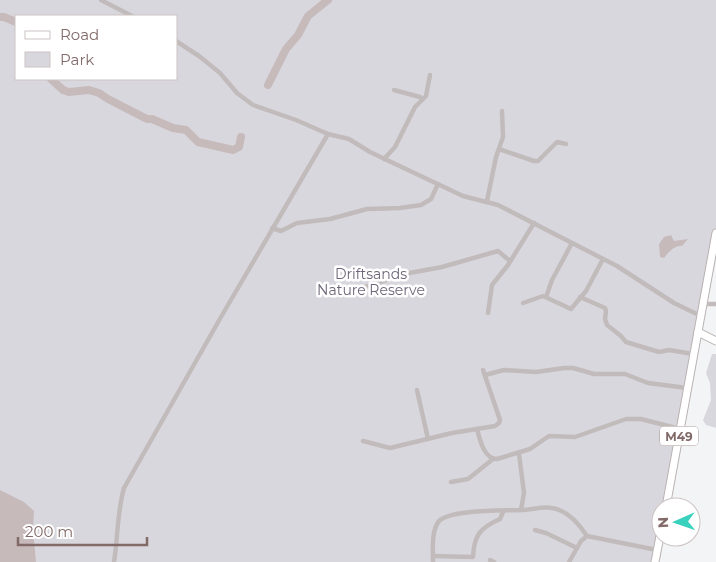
<svg xmlns="http://www.w3.org/2000/svg" width="716" height="562" font-family="Montserrat,sans-serif">
	<style>
		.green { fill: #d9d7de; fill-rule: evenodd }
		.water { fill: #c7babb }
		.lines { fill: none; stroke-linecap: round; stroke-linejoin: round }
		.river { stroke: #c7babb; stroke-width: 8 }
		.primary-casing { stroke: #b8b1b1; stroke-width: 9 }
		.minor { stroke: #c2bbbb; stroke-width: 4.5 }
		.primary { stroke: #fff; stroke-width: 7 }
		.labels { text-anchor: middle; dominant-baseline: central; stroke-width: 5; stroke-linejoin: round; paint-order: stroke }
		.shield { fill: #fff; stroke: #a79795; stroke-width: 1 }
		.shield-label { font-size: 12px; font-weight: bold; fill: #816a68 }
		.park-label { font-size: 14px; fill: #6e6678; stroke: #fff }
	</style>
	<rect width="100%" height="100%" fill="#f3f4f6"/>
	<!-- green -->
	<g class="green">
		<path d="M0 0H716V234L665 507H661V527L654 562H0ZM16 16H176V79H16Z"/>
		<path d="M712 354H716V428L706 425 703 420 711 400 710 383 706 373Z"/>
	</g>
	<!-- water -->
	<g class="water">
		<path d="M671 235 674 241 688 239 682 246C674 245 668 253 664 258L660 257 659 244 664 237Z"/>
		<path d="M0 490 24 502 34 511 33 530 36 562H0Z"/>
	</g>
	<g class="lines">
		<!-- river -->
		<g class="river">
			<path d="M0 17H4L16 22"/>
			<path d="M51 79 63 90 69 92 89 90 99 93 108 99 147 119H152L173 128 186 130 198 142 233 150 239 147 241 137"/>
			<path d="M268 85 286 49 298 35 308 16 328 0"/>
		</g>
		<defs>
			<g id="primary">
				<path d="M698 332 716 341"/>
				<path d="M666 507 716 233"/>
				<path d="M655 562 661 531"/>
			</g>
		</defs>
		<!-- primary casing -->
		<use href="#primary" class="primary-casing"/>
		<!-- minor -->
		<g class="minor">
			<path d="M101 0 132 16"/>
			<path d="M176 41 199 56 220 73 237 93 253 105 296 120 328 134 349 139 370 152 463 196 498 205 617 266 674 303 701 316"/>
			<path d="M394 90 420 97 422 99"/>
			<path d="M499 149 534 161H538L557 142 566 144"/>
			<path d="M384 159 395 147 415 107 426 96 430 75"/>
			<path d="M487 201 496 157 503 137 502 111"/>
			<path d="M272 228 281 231 297 223 330 219 367 209 400 208 421 205 431 199 438 184"/>
			<path d="M337 292 357 290 404 274 442 267 498 251 510 261"/>
			<path d="M546 297 552 280 572 243"/>
			<path d="M580 297 605 308 606 311 605 319 607 325 621 336 626 342 659 352 669 350 693 354"/>
			<path d="M523 303 543 296 571 309 586 291 603 259"/>
			<path d="M703 304H716"/>
			<path d="M488 313 492 285 508 265 534 223"/>
			<path d="M485 375 504 370 536 372 564 368H573L594 374H625L648 383 687 388"/>
			<path d="M417 390 428 439"/>
			<path d="M477 429C480 440 484 459 497 459L530 449 549 436 575 437 626 419H641L680 429"/>
			<path d="M363 441 390 448 452 433 495 426 499 423 500 420 483 370"/>
			<path d="M519 454 524 493 521 510"/>
			<path d="M451 482 468 479 493 459"/>
			<path d="M535 530 546 533 577 548"/>
			<path d="M433 556 473 557C474 535 480 528 500 519L503 512"/>
			<path d="M490 560 494 562"/>
			<path d="M114 562C118 537 117 512 124 488L221 317 328 134"/>
			<path d="M433 562C433 550 431 531 439 521 451 509 504 511 522 510 531 510 543 506 552 508 567 510 579 524 587 536"/>
			<path d="M569 562 581 541 587 536 657 550"/>
		</g>
		<!-- primary -->
		<use href="#primary" class="primary"/>
	</g>
	<g class="labels">
		<!-- shield labels -->
		<rect class="shield" x="660" y="426.5" width="38" height="19" rx="4"/>
		<g class="shield-label">
			<text x="679" y="436">M49</text>
		</g>
		<!-- park labels -->
		<g class="park-label">
			<text x="371" y="274">Driftsands<tspan x="371" dy="16">Nature Reserve</tspan></text>
		</g>
	</g>
	<!-- legend -->
	<rect x="15" y="15" width="162" height="65" fill="#ffffff" stroke="#cdc3c3"/>
	<rect x="25" y="31" width="25" height="8" fill="#ffffff" stroke="#cdc3c3"/>
	<text x="60" y="40" font-size="15" fill="#816a68">Road</text>
	<rect x="25" y="52" width="25" height="15" fill="#d9d7de" stroke="#cdc3c3"/>
	<text x="60" y="65" font-size="15" fill="#816a68">Park</text>
	<!-- north arrow -->
	<g transform="translate(676 522) rotate(268)"><circle r="24" fill="#ffffff" stroke="#cdc3c3"/>
	<path d="M0-4L9 19L0 12L-9 19Z" fill="#38d1bd"/>
	<text y="-8" font-size="14" font-weight="bold" text-anchor="middle" fill="#816a68">N</text>
	</g>
	<!-- scale -->
	<path d="M18 537v8h129v-8" fill="none" stroke="#816a68" stroke-width="2.5"/>
	<text x="25" y="537" font-size="15" fill="#816a68" stroke="#ffffff" stroke-width="4" paint-order="stroke">200 m</text>
</svg>
